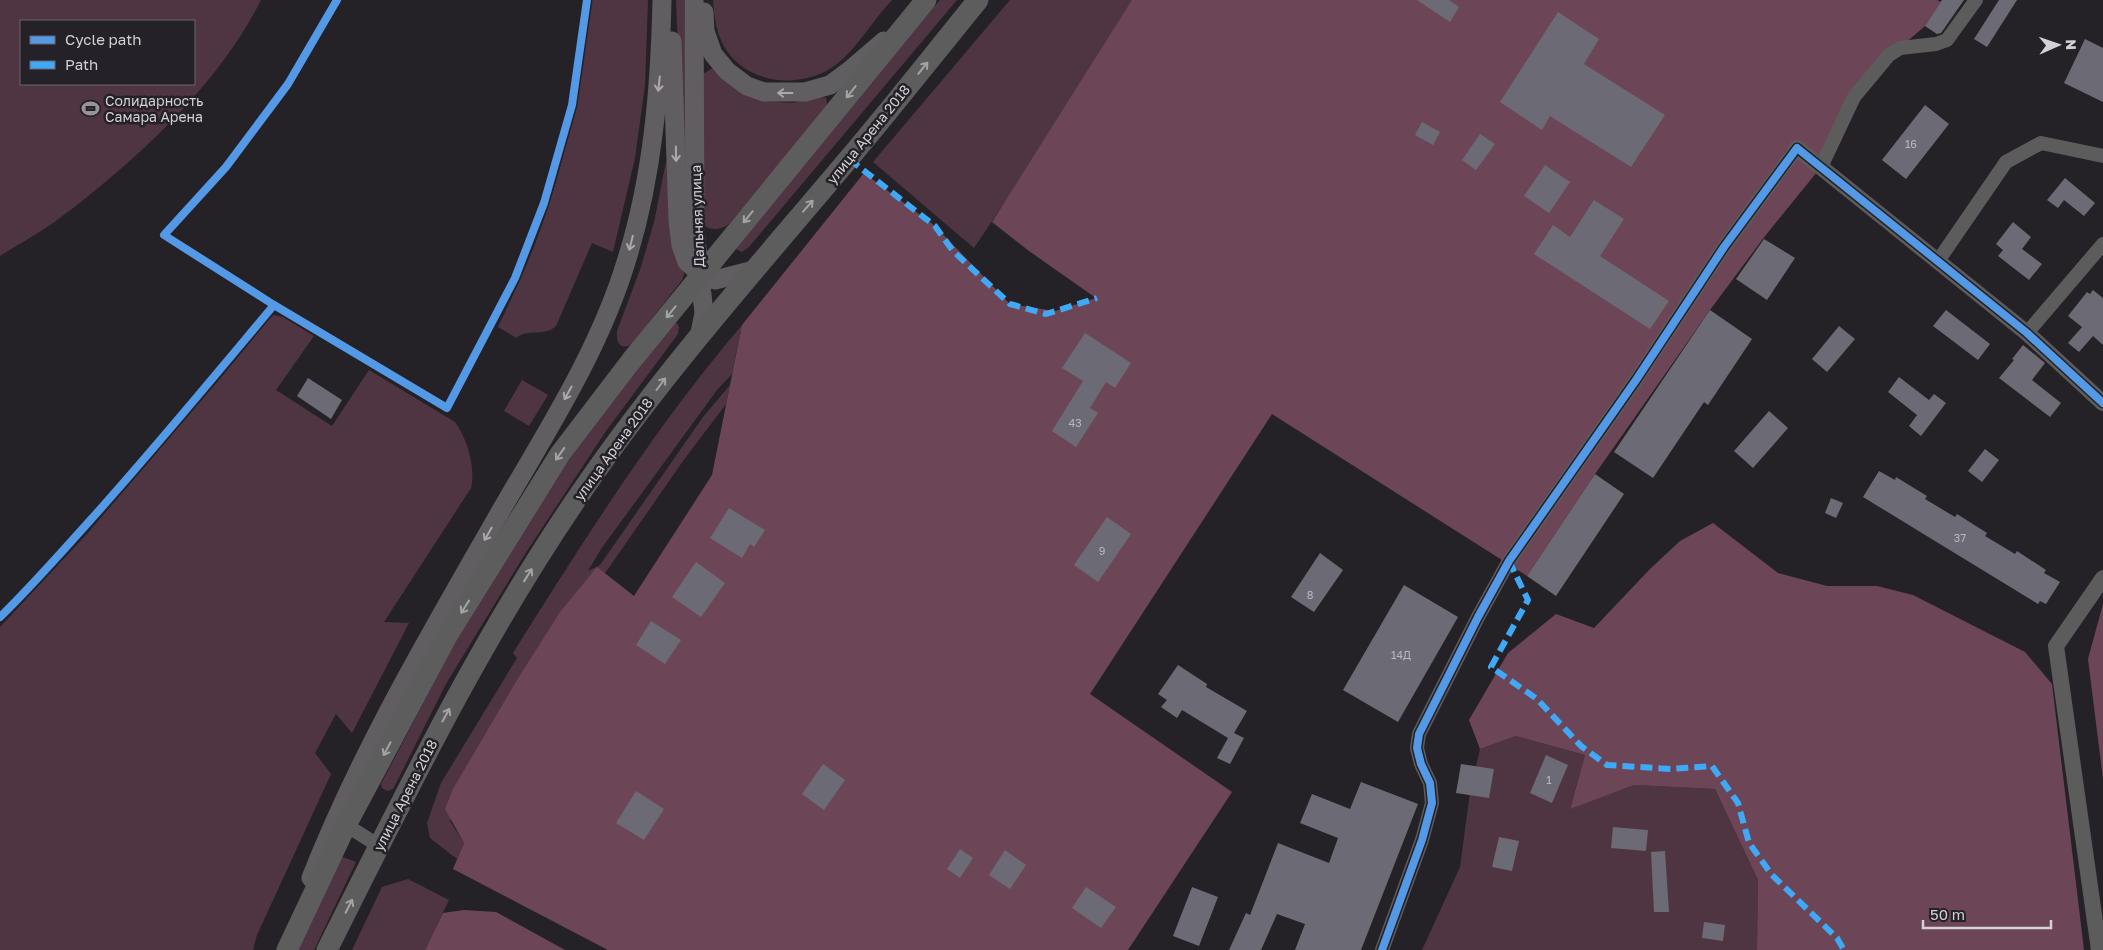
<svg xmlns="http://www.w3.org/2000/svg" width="2103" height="950" font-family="'Golos Text',sans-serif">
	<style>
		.green { fill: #4f3541; fill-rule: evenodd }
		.forest { fill: #6c4657 }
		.building { fill: #6c6a75 }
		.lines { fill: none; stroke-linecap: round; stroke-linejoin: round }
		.minor { stroke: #5d5c5d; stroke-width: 14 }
		.tertiary { stroke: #5d5c5d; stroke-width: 16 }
		.secondary { stroke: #605e60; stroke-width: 19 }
		.primary { stroke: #5e5d5e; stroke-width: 21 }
		.quiet { stroke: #3fa9f5; stroke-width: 6; stroke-dasharray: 12 6; stroke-linecap: butt }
		.cycleway-casing { stroke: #252128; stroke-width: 11 }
		.cycleway { stroke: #5399e6; stroke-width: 8 }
		.oneway { stroke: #a4a3a5 }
		.oneway2 { stroke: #aba9ac }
		.labels { text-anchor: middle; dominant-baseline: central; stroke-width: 5; stroke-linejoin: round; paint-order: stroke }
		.number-label { font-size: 11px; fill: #b9b7bd }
		.poi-label { font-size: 14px; fill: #d3d1d5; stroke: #252128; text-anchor: start }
		.street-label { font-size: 14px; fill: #d3d1d5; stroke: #252128 }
	</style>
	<rect width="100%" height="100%" fill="#252227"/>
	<!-- green -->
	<g class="green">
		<path d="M0 0H261C220 83 135 162 61 217 42 232 20 243 0 256ZM21 21H194V84H21Z"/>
		<path d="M591 0H648L645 85 635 158 613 252 592 243 556 326C545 337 528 328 516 338L498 327C514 293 531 258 543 222 568 150 583 76 591 0Z"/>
		<path d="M676 0H684L689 230 679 70Z"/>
		<path d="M713 0H892C873 20 858 47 837 64 805 89 751 86 727 51 717 37 714 17 713 0Z"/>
		<path d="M940 0H957L749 247 742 252 736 249 743 233Z"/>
		<path d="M1010 0H1139L974 248 873 162Z"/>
		<path d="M713 68 766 101 792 103 819 97 826 98 827 104 826 109 729 224C720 230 712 231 703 225L701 75Z"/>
		<path d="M666 162H672L684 274 682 280 632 344C620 351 616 343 617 331L641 267 654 222Z"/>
		<path d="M274 315 283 317 314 336 276 390 332 426 369 370 455 422C467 438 476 468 471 488L384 622 409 623 352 733 336 714 315 753 331 774 257 935 253 950H0V627L86 535 224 374 270 318Z"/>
		<path d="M677 323 679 327 678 334 606 431 525 554 446 684 393 789 387 791 382 788 381 784 463 627 551 484 659 334 671 324Z"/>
		<path d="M742 325 732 374 717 390 601 549 588 571 600 565 703 417 730 385 726 404 683 461 608 569 531 669 450 821 464 843 457 859 430 838 427 823 441 783 517 658 513 653C584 540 655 427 742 325Z"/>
		<path d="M522 380 548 395 529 426 504 411Z"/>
		<path d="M1516 736 1585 755 1570 808 1634 785 1715 789 1758 880 1757 950H1422L1460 867 1470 792 1480 749Z"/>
		<path d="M340 856 356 862 314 950H296Z"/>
		<path d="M408 879 449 900 425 950H352L382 887Z"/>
	</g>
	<!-- forest -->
	<g class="forest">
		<path d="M1132 0H1937L1941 2 1925 26 1882 63 1821 167 1765 236 1710 310 1595 474 1527 576 1272 414 1090 694 1232 792 1128 950H608L453 869 464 843 445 809 453 789 517 680 560 612 597 567 634 596 712 475 742 325 864 173 935 226 1010 304 1055 311 1096 298 1029 251 992 222Z"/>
		<path d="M1713 523 1778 573 1827 586H1877L1913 595 2025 652 2052 684 2084 950H1757L1758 880 1715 789 1634 785 1570 809 1585 755 1516 736 1480 749 1469 720 1508 653 1556 614 1594 628 1650 569 1680 541Z"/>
		<path d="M2103 604V779L2088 659Z"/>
		<path d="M464 910 496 912 565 950H425L443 913Z"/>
	</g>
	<!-- building -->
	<g class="building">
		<path d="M1417 0H1449L1459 7 1450 22Z"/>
		<path d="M1942 0H1964L1941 33 1937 34 1925 26Z"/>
		<path d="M1999 0H2017L1987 47 1974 39Z"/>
		<path d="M1558 12 1599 39 1584 64 1665 115 1631 167 1550 116 1542 130 1500 102Z"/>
		<path d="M2085 39 2103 48V102L2064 83Z"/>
		<path d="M1925 105 1949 124 1906 179 1882 160Z"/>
		<path d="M1422 122 1440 132 1433 145 1415 135Z"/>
		<path d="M1480 134 1495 144 1476 170 1462 160Z"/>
		<path d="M1545 165 1570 182 1549 213 1524 196Z"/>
		<path d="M2065 178 2095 203 2084 216 2064 200 2058 208 2047 200Z"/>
		<path d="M1594 200 1624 219 1600 256 1669 301 1650 329 1534 254 1553 225 1570 237Z"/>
		<path d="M2013 222 2031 237 2022 249 2042 264 2029 280 1998 256 2003 250 1996 244Z"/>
		<path d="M1764 239 1795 258 1767 300 1736 279Z"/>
		<path d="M2093 290 2103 298V345L2093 336 2079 352 2068 343 2082 327 2068 316 2087 292 2090 294Z"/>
		<path d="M1710 310 1752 339 1708 405 1704 402 1653 478 1614 452Z"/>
		<path d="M1946 310 1990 344 1978 360 1933 326Z"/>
		<path d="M1839 326 1855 339 1827 372 1812 359Z"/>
		<path d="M1085 333 1131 363 1115 388 1106 382 1090 408 1098 413 1076 447 1052 431 1083 381 1062 368Z"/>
		<path d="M2023 345 2045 363 2032 380 2061 403 2050 417 1999 378 2014 360 2012 359Z"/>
		<path d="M1899 377 1929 400 1934 394 1946 403 1921 436 1909 426 1917 415 1888 392Z"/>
		<path d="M308 378 342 400 331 419 297 396Z"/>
		<path d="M1769 411 1788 428 1753 468 1734 451Z"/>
		<path d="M1985 449 1999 460 1982 482 1968 471Z"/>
		<path d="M1879 471 1895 480 1896 477 1927 496 1925 499 1955 517 1957 514 1987 533 1985 536 2015 554 2017 551 2046 570 2044 573 2060 582 2046 604 2040 601 2038 604 1863 497Z"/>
		<path d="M1595 474 1624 494 1556 596 1527 576Z"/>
		<path d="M1831 498 1843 503 1836 518 1825 513Z"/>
		<path d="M729 508 765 530 754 547 750 544 742 558 710 538Z"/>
		<path d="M1107 517 1131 534 1098 582 1074 565Z"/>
		<path d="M1320 553 1343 570 1314 612 1291 597Z"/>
		<path d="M696 562 725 583 701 617 672 597Z"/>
		<path d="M1404 585 1458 617 1398 722 1343 690Z"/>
		<path d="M651 621 681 640 665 664 636 645Z"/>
		<path d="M1178 665 1207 684 1206 687 1247 711 1234 733 1244 738 1230 764 1217 758 1228 738 1182 710 1177 718 1161 707 1167 700 1158 694Z"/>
		<path d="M1546 755 1568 765 1552 803 1530 793Z"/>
		<path d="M823 764 845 780 824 810 802 794Z"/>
		<path d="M1461 764 1494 769 1489 798 1456 793Z"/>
		<path d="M1361 782 1418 804 1361 950H1295L1305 924 1277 914 1261 950H1229L1246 913 1250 915 1278 843 1329 863 1338 838 1300 823 1312 794 1350 809Z"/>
		<path d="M636 791 664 809 644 840 616 823Z"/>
		<path d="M1613 827 1648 830 1646 851 1611 848Z"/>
		<path d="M1499 837 1519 841 1512 871 1492 867Z"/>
		<path d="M960 849 973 858 960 878 947 869Z"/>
		<path d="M1005 850 1026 865 1010 889 989 875Z"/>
		<path d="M1665 851 1669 912H1654L1651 852Z"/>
		<path d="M1086 887 1116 907 1101 928 1072 908Z"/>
		<path d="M1192 887 1218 897 1199 946 1173 936Z"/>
		<path d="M1704 922 1725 925 1723 941 1702 938Z"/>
	</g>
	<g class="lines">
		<!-- minor -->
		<g class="minor">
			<path d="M1821 167 1854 97 1889 55 1900 48 1936 44 1947 40 1976 0"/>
			<path d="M1938 261 2006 162 2041 143 2103 156"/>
			<path d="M2027 333 2103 244"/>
			<path d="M346 825 379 846"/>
			<path d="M1382 950 1422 840 1432 803 1430 783 1421 764 1417 748 1419 734 1478 617 1509 561 1636 380 1724 247 1797 148"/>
		</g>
		<!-- tertiary -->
		<g class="tertiary">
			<path d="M1797 148 2027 333 2103 403"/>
			<path d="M2099 950 2056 646 2103 578"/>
		</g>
		<!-- secondary -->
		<g class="secondary">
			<path d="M694 0 695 229 704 313 700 333"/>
			<path d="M704 12 705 31 713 54 727 71 747 86 764 92H805L830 85 849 71 884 41"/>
			<path d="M672 41 678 220 681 245 687 262 701 274 715 280 754 270"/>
			<path d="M311 878C362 748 434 628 503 507 549 428 600 348 626 262 653 177 660 88 662 0"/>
		</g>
		<!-- primary -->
		<g class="primary">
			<path d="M287 950 346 825 447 636 560 454 631 361 926 0"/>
			<path d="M327 950C406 792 483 634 584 488 663 373 756 269 846 162 891 109 934 54 978 0"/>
		</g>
		<!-- quiet -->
		<g class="quiet">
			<path d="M849 159 935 226 953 251 1010 304 1046 314 1097 298"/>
			<path d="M1509 561 1528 600 1491 667 1537 699 1581 746 1607 765 1671 769 1712 766 1738 803 1749 843 1772 875 1837 938 1844 950"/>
		</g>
		<defs>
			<g id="cycleway">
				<path d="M337 0 288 84 226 167 164 235 274 305 447 408 515 278 544 203 572 105 587 0"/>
				<path d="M0 617C30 588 58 556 86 525 151 453 212 379 274 305"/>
				<path d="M1382 950 1422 840 1432 803 1430 783 1421 764 1417 748 1419 734 1478 617 1509 561 1636 380 1724 247 1797 148 2027 333 2103 403"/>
			</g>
		</defs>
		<!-- cycleway casing -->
		<use href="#cycleway" class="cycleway-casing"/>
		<!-- cycleway -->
		<use href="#cycleway" class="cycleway"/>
	</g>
	<!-- one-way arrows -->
	<defs><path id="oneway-shaft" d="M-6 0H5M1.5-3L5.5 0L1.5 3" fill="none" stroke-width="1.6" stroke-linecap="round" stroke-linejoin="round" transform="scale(1.25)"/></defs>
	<g class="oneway">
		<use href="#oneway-shaft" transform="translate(923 68) rotate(-51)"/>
		<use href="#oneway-shaft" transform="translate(851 92) rotate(129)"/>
		<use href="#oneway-shaft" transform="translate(808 206) rotate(-49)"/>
		<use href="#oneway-shaft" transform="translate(748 217) rotate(129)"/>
		<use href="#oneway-shaft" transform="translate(671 312) rotate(129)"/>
		<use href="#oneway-shaft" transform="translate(661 384) rotate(-53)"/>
		<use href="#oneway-shaft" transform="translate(560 454) rotate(125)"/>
		<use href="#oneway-shaft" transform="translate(528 575) rotate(-58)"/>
		<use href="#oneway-shaft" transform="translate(465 607) rotate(122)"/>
		<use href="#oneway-shaft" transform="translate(446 715) rotate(-61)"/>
		<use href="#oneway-shaft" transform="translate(387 749) rotate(118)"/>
		<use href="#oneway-shaft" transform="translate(349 906) rotate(-63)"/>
	</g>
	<g class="oneway2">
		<use href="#oneway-shaft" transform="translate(659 84) rotate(96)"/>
		<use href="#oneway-shaft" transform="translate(785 93) rotate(180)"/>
		<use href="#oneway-shaft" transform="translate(676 154) rotate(89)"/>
		<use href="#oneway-shaft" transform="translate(631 243) rotate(104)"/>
		<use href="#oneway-shaft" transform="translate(568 393) rotate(119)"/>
		<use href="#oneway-shaft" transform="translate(488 534) rotate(120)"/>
	</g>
	<!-- icons -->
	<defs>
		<symbol id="stadium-bare" viewBox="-9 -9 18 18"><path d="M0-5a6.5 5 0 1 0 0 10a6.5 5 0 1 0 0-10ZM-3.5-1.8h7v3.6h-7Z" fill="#969498" stroke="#252128" stroke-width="2.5" paint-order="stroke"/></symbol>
	</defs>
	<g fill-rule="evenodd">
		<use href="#stadium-bare" x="78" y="96" width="25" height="25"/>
	</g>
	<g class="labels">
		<!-- number labels -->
		<g class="number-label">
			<text x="1911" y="143">16</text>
			<text x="1075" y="422">43</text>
			<text x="1960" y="537">37</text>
			<text x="1102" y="550">9</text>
			<text x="1310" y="594">8</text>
			<text x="1401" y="654">14Д</text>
			<text x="1549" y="779">1</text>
		</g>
		<!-- poi labels -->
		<g class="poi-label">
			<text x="105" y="100">Солидарность<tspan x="105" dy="16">Самара Арена</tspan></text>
		</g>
		<!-- street labels -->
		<g class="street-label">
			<text transform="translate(868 134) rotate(-51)">улица Арена 2018</text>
			<text transform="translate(697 216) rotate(-92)">Дальняя улица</text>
			<text transform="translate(613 449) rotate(-54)">улица Арена 2018</text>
			<text transform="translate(405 795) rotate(-63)">улица Арена 2018</text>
		</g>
	</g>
	<!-- legend -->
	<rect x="20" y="20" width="175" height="65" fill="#252128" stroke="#6b676d"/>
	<rect x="30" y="36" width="25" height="8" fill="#5399e6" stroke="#6b676d"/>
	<text x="65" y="45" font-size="15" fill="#d3d1d5">Cycle path</text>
	<rect x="30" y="61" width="25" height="8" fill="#3fa9f5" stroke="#6b676d"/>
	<text x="65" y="70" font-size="15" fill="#d3d1d5">Path</text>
	<!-- north arrow -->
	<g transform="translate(2058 45) rotate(88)" stroke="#252128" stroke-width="4" paint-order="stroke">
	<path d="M0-4L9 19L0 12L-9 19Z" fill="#d3d1d5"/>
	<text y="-8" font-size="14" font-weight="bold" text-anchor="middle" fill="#d3d1d5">N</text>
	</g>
	<!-- scale -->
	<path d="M1923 920v8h128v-8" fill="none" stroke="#d3d1d5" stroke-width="2.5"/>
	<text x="1930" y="920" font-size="15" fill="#d3d1d5" stroke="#252128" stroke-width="4" paint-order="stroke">50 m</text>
</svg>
